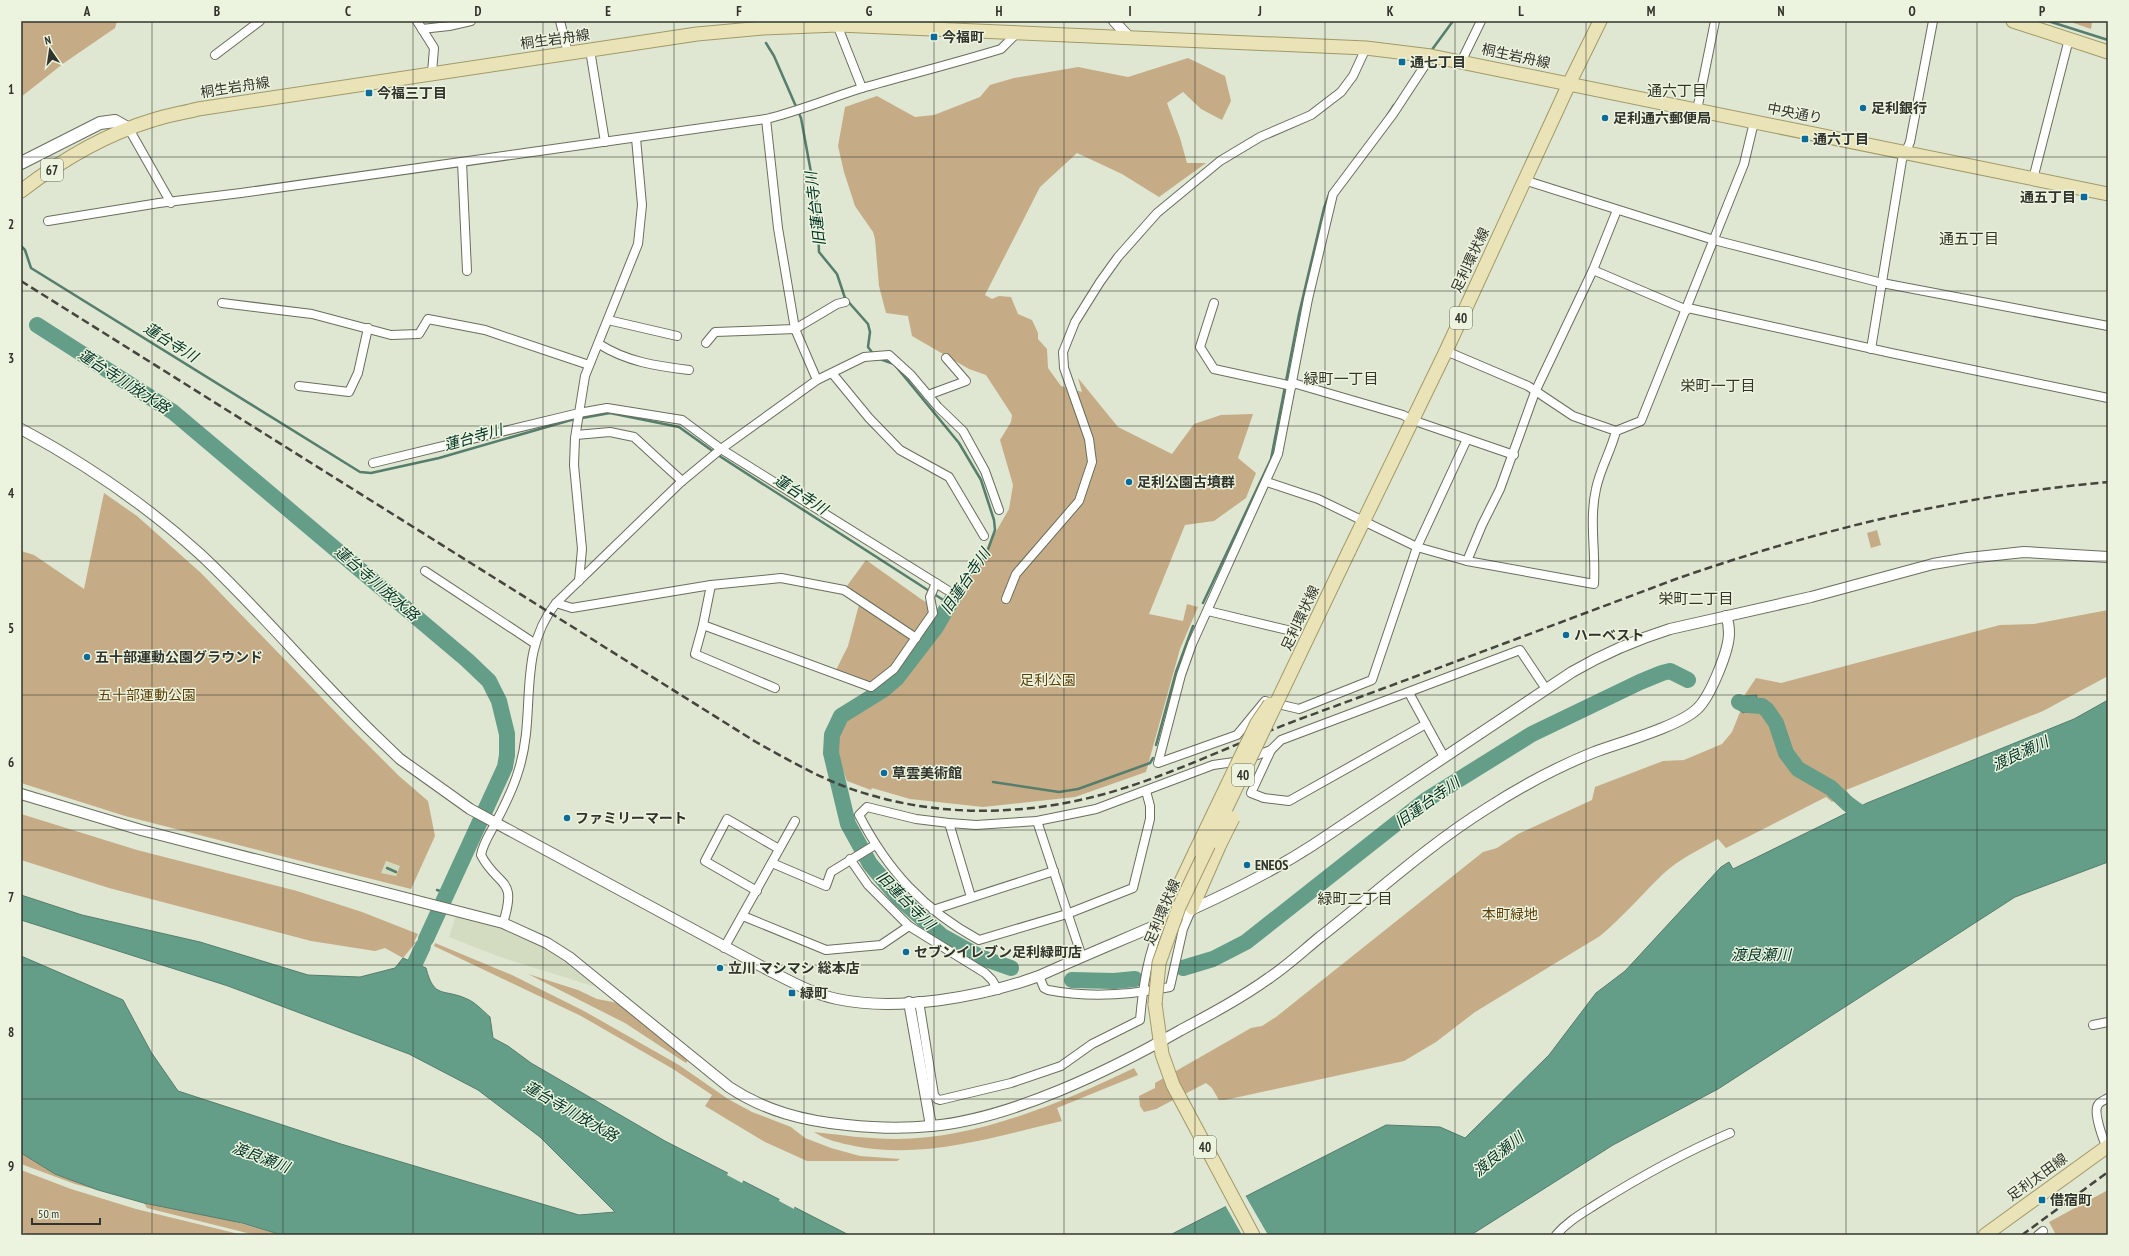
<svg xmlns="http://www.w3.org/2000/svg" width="2129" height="1256" font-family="'PT Sans Narrow','Noto Sans JP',sans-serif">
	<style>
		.built { fill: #d3dcc0 }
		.green { fill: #c6ac86; fill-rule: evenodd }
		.water { fill: #649d88; stroke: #557e6c }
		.pier { fill: #dfe6d1 }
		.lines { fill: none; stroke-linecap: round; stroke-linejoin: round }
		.stream { stroke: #557e6c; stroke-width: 2.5 }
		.river { stroke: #649d88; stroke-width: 16 }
		.minor-casing { stroke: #696f5d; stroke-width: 10 }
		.tertiary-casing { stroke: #696f5d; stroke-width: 12 }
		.secondary-casing { stroke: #696f5d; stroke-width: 14 }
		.primary-casing { stroke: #a19a68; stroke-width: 15 }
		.minor { stroke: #fff; stroke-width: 8 }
		.tertiary { stroke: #fff; stroke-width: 10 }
		.secondary { stroke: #fff; stroke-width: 12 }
		.primary { stroke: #ebe3b8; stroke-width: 13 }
		.rail { stroke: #43463d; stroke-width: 2.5; stroke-dasharray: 8 4; stroke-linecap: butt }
		.primary-bridge-casing { stroke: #a19a68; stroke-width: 15; stroke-linecap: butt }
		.primary-bridge { stroke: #ebe3b8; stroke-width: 13 }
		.grid { fill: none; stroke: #31342c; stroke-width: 1; stroke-opacity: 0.55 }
		.poi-dot { fill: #0b6c9a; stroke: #ecf3de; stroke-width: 1.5 }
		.labels { text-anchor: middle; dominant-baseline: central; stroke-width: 3; stroke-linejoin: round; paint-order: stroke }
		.shield { fill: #ecf3de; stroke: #696d61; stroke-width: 1 }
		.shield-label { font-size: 13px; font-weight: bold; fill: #31342c }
		.poi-label { font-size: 14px; font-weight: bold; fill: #31342c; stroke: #ecf3de; text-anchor: start }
		.street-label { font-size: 14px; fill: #31342c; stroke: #ecf3de }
		.park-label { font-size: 14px; fill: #5c3e05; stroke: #ecf3de }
		.neighbourhood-label { font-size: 15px; fill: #313626; stroke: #ecf3de }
		.water-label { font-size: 15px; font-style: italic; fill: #003426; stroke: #ecf3de }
		.neatline { fill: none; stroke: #31342c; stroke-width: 1.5 }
		.grid-label { font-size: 13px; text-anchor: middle; font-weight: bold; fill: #31342c }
	</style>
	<rect width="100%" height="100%" fill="#dfe6d1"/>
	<!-- built -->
	<g class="built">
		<path d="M386 861 400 866 396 876 380 873Z"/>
		<path d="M456 916 488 923 533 941 555 955 595 985 593 986 500 957 449 937Z"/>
	</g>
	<!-- green -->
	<g class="green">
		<path d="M21 21H117L115 28 64 63 21 97Z"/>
		<path d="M2068 21H2088L2092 23 2091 29Z"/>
		<path d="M1188 58 1225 76 1231 101 1222 120 1201 109 1183 92 1167 103 1180 138 1187 163H1206L1159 197 1122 174 1077 153 1040 187 985 295 992 299 999 296 1011 297 1018 314 1032 320 1038 333V339L1047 349 1048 368 1061 386 1082 392 1078 378 1118 427 1172 454 1194 424 1221 415 1253 414 1238 458 1256 473 1246 498 1214 521 1185 525 1149 614 1183 621 1187 604 1198 607 1180 649 1146 772 1075 797 983 807 910 799 872 788 871 790 847 781 839 759 838 739 848 717 891 689 834 674 848 646 860 601 844 590 866 560 921 599 948 615 1009 509 1013 485 1000 440 1011 422 1012 415 986 375 969 369 912 336 908 316 886 313 879 286 875 239 873 232 855 206 844 172 838 146 845 107 877 96 915 117 934 115 980 97 990 85 1014 78 1078 67 1128 77Z"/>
		<path d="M104 493 137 516 201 573 347 724 399 776 428 801 435 836 411 889 125 816 21 783V551L34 555 84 589ZM386 861 400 866 396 876 381 873Z"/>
		<path d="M1877 530 1881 545 1871 548 1867 533Z"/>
		<path d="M2108 610V676L2043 711 1846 790 1849 794 1832 802 1826 797 1726 848 1718 839C1699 850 1679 859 1663 874 1642 894 1623 917 1600 936L1475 1012 1436 1042 1404 1061 1225 1100H1219L1212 1088 1206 1083 1156 1109 1144 1112 1140 1106 1139 1096 1155 1088V1083L1251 1028 1262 1026 1276 1017 1483 852 1497 848 1518 834 1592 800 1595 787 1663 761 1684 760 1722 744 1732 732 1740 712 1743 713 1748 710 1757 695 1744 696 1756 678 1781 683 2000 625 2034 624Z"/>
		<path d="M21 814 137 850 297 891 362 912 418 934 414 942H416L403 958 385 948 375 951 311 941 109 888 21 860Z"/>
		<path d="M435 943 512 975 584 1011 679 1065 728 1099 752 1112 791 1127 805 1138 831 1148 860 1156 900 1159 897 1161H807L765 1142 705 1106 712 1095 673 1069 581 1016 434 946Z"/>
		<path d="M528 974 578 990 597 999 618 1003 688 1060 686 1063 625 1023Z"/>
		<path d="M1134 1068 1138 1075 1057 1108 1062 1121C994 1137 924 1160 854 1146 840 1143 826 1140 814 1132 841 1135 868 1139 896 1139 976 1139 1064 1102 1134 1068Z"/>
		<path d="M21 1153 55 1174 98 1190 75 1184 21 1164Z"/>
		<path d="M21 1170 71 1189 136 1209 243 1235H30L21 1232Z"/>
		<path d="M2108 1190V1235H2056L2049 1222Z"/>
		<path d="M144 1203 215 1216 282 1235H255L147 1208Z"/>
	</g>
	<!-- water -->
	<g class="water">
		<path d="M1757 695 1755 708 1743 713 1736 708 1744 696Z"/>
		<path d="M2108 700V862L2015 897 1718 1089 1613 1145 1471 1235H1170L1386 1125 1440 1127 1465 1138 1549 1055 1596 993 1625 971 1721 867 1729 862 1733 869 1867 803 2074 719Z"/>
		<path d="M21 895 82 915 200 942 308 975 360 977 395 968 403 958 426 968C434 1000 444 988 467 999 475 1002 483 1011 490 1017L493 1038 508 1046 531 1063 665 1141 849 1235H282L242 1223 144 1203 98 1190 55 1174 21 1153V956L123 1000 151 1052 178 1091 341 1144 579 1215 615 1212 540 1137 478 1090 409 1054 228 986 21 920Z"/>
	</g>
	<!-- pier -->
	<g class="pier">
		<path d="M729 1171 744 1179 742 1183 727 1175Z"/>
		<path d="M1245 1195 1268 1235H1242L1225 1205Z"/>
		<path d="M780 1198 795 1205 794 1209 779 1201Z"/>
	</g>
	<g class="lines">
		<!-- stream -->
		<g class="stream">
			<path d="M2048 21 2108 40"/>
			<path d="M766 43 774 56 801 118 817 205 819 252 837 274 845 298 868 324 870 332 868 347 874 355"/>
			<path d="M1431 51 1453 21"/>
			<path d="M1387 116 1394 105"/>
			<path d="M21 246 25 250 31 268 360 472 371 473 439 458 571 420 610 413 679 427 721 457 948 603"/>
			<path d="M877 358 894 364 959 443 981 480 994 520 995 530 986 555 954 596"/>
			<path d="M1203 603 1271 459 1299 314 1324 208 1330 192"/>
			<path d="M1156 745 1176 672 1193 626"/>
			<path d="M993 782 1059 792 1078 789 1150 763 1153 758"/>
			<path d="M387 868 396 872"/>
			<path d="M437 890 447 893"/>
		</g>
		<!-- river -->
		<g class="river">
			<path d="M37 325 173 412 467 660 489 681 499 701 507 734V755L505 767 426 939"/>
			<path d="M954 596 936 627 896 679 883 690 841 716 832 735 831 753 848 824 870 864 899 898 942 936 980 957 1011 968"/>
			<path d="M1739 702 1747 705 1762 706 1767 710 1776 723 1786 753 1798 769 1831 788 1848 804 1866 817"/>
			<path d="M1183 968 1213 959 1246 942 1426 800 1532 734 1640 682 1662 673 1670 671 1688 680"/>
			<path d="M1072 980 1114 981 1135 979"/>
			<path d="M409 984 415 963 423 946"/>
		</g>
		<defs>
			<g id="minor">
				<path d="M417 21 434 48 432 73"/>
				<path d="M560 21 568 53"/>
				<path d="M836 22 862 88"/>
				<path d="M422 29 449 26 471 21"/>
				<path d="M590 50 605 142"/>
				<path d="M215 55 260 21"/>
				<path d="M1431 56 1393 114 1333 194 1308 299 1278 454 1192 644 1181 675 1158 763 1237 735 1265 701 1299 709 1372 680 1417 547 1467 439"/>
				<path d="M1461 62 1481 21"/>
				<path d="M1697 110 1715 21"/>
				<path d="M766 119 778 228 795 329 817 380"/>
				<path d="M129 129 171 203"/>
				<path d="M462 162 467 271"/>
				<path d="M2033 179 2069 39"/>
				<path d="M1524 180 1714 240 1882 283 2108 326"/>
				<path d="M48 221 159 203 241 193 766 119C799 111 830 98 862 88 908 75 955 63 1001 49L1017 33"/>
				<path d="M1593 270 1687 310"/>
				<path d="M222 303 312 314 391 335 419 334 428 319 485 330 589 365"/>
				<path d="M1214 303 1200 347 1214 369 1292 386"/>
				<path d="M1688 308 1891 353 2108 398"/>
				<path d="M608 320 677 336"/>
				<path d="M706 343 715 332 795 329 837 304 845 302"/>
				<path d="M599 344C627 362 657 366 689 370"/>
				<path d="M1871 349 1902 160 1910 142 1933 21"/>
				<path d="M1446 351 1528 386 1573 416 1616 431"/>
				<path d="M832 373 869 418 900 450 949 477 984 536"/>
				<path d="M1293 383 1403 415 1412 420 1514 455"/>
				<path d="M299 386 349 392 358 373 368 328"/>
				<path d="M928 395 966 381 946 358"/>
				<path d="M576 435 610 432 634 437 682 481"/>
				<path d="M373 463 579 413 607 408 682 420 721 449 947 590"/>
				<path d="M1267 482 1318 499 1417 547 1467 561 1594 584C1596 553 1589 520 1596 489 1600 469 1611 451 1616 431L1641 421 1744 164 1754 122"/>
				<path d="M1467 561 1482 525 1500 489 1535 392 1593 270 1617 210"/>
				<path d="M425 571 534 643"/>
				<path d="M579 581 582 549 574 465 575 438 585 376 638 244 642 205 636 138"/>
				<path d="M711 585 703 625 871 687 894 669 933 613 930 597 936 583"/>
				<path d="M1006 599 1016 574 1079 501 1092 462 1089 439 1064 368 1063 352 1075 322 1100 282 1118 257 1157 213 1220 161 1260 137 1311 115 1341 92 1353 76 1366 48"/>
				<path d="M556 603 572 608 711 585 781 578 844 590 916 638"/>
				<path d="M1208 611 1300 633"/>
				<path d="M703 625 695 654 775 688"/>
				<path d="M1409 693 1444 757"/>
				<path d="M1271 750 1251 793 1264 798 1289 801 1426 724"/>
				<path d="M1146 791 1150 806V819L1133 888 1067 914 979 940C924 910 888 871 859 815L867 807 916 819 949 823 976 825 1037 821 1096 809 1213 765 1241 761 1271 750 1281 740 1520 650 1546 689"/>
				<path d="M1037 821 1082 957"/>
				<path d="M949 823 971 897"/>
				<path d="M850 859 868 885 909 926 985 973 992 980 998 990"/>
				<path d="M772 863 826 886 831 872 875 845"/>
				<path d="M757 891 705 861 727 819 779 849"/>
				<path d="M933 910 1054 871"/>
				<path d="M743 916 826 950 881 945 909 926"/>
				<path d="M503 923C518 876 498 888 481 855 483 843 491 832 496 822 505 805 514 787 519 769 537 711 516 654 556 603L680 483 721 449 817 380 864 357 889 355 911 375 938 407 963 431 985 471 999 510"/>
				<path d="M724 948 795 821"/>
				<path d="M1039 976 1044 988 1048 990C1089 998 1130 995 1170 987L1183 929 1192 908"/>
				<path d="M919 1001 934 1095 937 1099 940 1100 1011 1083 1061 1066 1092 1044 1140 1020C1143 985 1148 953 1162 922"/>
				<path d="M2093 1025 2108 1022"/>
				<path d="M2107 1147C2103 1140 2093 1112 2098 1105 2100 1101 2105 1100 2108 1098"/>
				<path d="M1556 1235C1567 1222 1581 1214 1595 1205 1638 1178 1683 1153 1730 1133"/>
				<path d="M2038 1235 2043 1231"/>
			</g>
			<g id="tertiary">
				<path d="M1114 21 1130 38"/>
				<path d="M21 429C86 464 146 505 200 554 261 611 315 677 375 735L400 759 470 809 770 971C792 982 813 994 837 999 898 1012 981 997 1039 976 1131 934 1228 900 1313 845L1572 672C1603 654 1635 640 1670 629L1811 597 1933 564 1968 558 2024 552 2108 557"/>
				<path d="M21 794 141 830 503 923 547 943 569 957 729 1087C765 1111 804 1121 847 1125 875 1128 903 1129 931 1126 1011 1119 1111 1070 1181 1030 1211 1014 1241 998 1269 978 1287 966 1303 951 1320 937 1375 894 1427 846 1486 809 1520 787 1555 768 1592 753 1618 743 1678 727 1697 709 1710 697 1729 651 1729 633 1729 627 1728 621 1726 616"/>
				<path d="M909 1002 931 1126"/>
			</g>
			<path id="secondary" d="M21 163 100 123 115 121 129 129"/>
			<g id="primary">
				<path d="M2013 21 2108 52"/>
				<path d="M21 191C60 161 106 134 153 120 168 115 183 113 198 109L697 34 763 28 838 25 1366 48 1431 56 2108 194"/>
				<path d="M1349 551 1446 351 1569 84 1600 21"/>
				<path d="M1192 908 1220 844"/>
				<path d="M1162 922 1196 850"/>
				<path d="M1155 1004 1162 1054 1173 1085 1253 1235"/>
				<path d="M1985 1235 2108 1146"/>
			</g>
		</defs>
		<!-- minor casing -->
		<use href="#minor" class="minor-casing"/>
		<!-- tertiary casing -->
		<use href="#tertiary" class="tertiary-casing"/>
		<!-- secondary casing -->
		<use href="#secondary" class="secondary-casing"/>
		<!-- primary casing -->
		<use href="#primary" class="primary-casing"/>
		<!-- minor -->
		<use href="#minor" class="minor"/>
		<!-- tertiary -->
		<use href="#tertiary" class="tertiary"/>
		<!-- secondary -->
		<use href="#secondary" class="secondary"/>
		<!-- primary -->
		<use href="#primary" class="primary"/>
		<!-- rail -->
		<g class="rail">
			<path d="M21 281 756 742C792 762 828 783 867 794 946 818 1030 815 1108 793 1174 774 1236 743 1300 719 1426 673 1551 626 1676 579 1816 530 1961 495 2108 482"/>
			<path d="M2022 1235 2108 1172"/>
		</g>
		<defs>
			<g id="primary-bridge">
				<path d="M1220 844 1233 818"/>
				<path d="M1196 850 1257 723 1270 704"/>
				<path d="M1155 1004 1159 963 1179 907 1349 551"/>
			</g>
		</defs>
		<!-- primary-bridge casing -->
		<use href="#primary-bridge" class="primary-bridge-casing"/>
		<!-- primary-bridge -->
		<use href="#primary-bridge" class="primary-bridge"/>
	</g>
	<!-- grid -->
	<path class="grid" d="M152 21V1235M283 21V1235M413 21V1235M543 21V1235M674 21V1235M804 21V1235M934 21V1235M1064 21V1235M1195 21V1235M1325 21V1235M1455 21V1235M1586 21V1235M1716 21V1235M1846 21V1235M1977 21V1235M21 157H2108M21 291H2108M21 426H2108M21 561H2108M21 695H2108M21 830H2108M21 965H2108M21 1099H2108"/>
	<!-- markers -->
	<g class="poi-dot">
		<rect x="930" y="33" width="8" height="8" rx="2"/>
		<rect x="1398" y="58" width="8" height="8" rx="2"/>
		<rect x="365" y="89" width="8" height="8" rx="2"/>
		<circle cx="1863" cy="108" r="4"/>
		<circle cx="1605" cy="118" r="4"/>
		<rect x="1801" y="135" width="8" height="8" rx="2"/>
		<rect x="2080" y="193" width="8" height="8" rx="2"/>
		<circle cx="1129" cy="482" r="4"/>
		<circle cx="1566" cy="635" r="4"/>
		<circle cx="87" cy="657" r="4"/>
		<circle cx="884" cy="773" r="4"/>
		<circle cx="567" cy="818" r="4"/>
		<circle cx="1247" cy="865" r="4"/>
		<circle cx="906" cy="952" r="4"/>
		<circle cx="720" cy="968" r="4"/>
		<rect x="788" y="989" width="8" height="8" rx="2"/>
		<rect x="2038" y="1196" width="8" height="8" rx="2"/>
	</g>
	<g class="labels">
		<!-- shield labels -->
		<g class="shield">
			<rect x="41" y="159" width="22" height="22" rx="3"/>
			<rect x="1450" y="307" width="22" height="22" rx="3"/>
			<rect x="1232" y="764" width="22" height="22" rx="3"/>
			<rect x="1194" y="1136" width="22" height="22" rx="3"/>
		</g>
		<g class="shield-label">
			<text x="52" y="170">67</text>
			<text x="1461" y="318">40</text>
			<text x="1243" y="775">40</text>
			<text x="1205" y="1147">40</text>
		</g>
		<!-- poi labels -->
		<g class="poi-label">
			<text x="942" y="37">今福町</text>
			<text x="1410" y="62">通七丁目</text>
			<text x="377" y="93">今福三丁目</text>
			<text x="1871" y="108">足利銀行</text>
			<text x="1613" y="118">足利通六郵便局</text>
			<text x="1813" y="139">通六丁目</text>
			<text x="2076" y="197" text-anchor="end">通五丁目</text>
			<text x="1137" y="482">足利公園古墳群</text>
			<text x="1574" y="635">ハーベスト</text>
			<text x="95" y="657">五十部運動公園グラウンド</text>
			<text x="892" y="773">草雲美術館</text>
			<text x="575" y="818">ファミリーマート</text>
			<text x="1255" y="865">ENEOS</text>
			<text x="914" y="952">セブンイレブン足利緑町店</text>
			<text x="728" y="968">立川 マシマシ 総本店</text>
			<text x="800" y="993">緑町</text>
			<text x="2050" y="1200">借宿町</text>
		</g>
		<!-- street labels -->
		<g class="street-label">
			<text transform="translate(555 39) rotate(-8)">桐生岩舟線</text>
			<text transform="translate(1516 56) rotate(12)">桐生岩舟線</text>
			<text transform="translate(235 87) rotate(-9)">桐生岩舟線</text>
			<text transform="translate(1795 113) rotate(11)">中央通り</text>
			<text transform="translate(1470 260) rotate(-65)">足利環状線</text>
			<text transform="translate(1300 618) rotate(-65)">足利環状線</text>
			<text transform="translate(1162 912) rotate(-67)">足利環状線</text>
			<text transform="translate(2037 1177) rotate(-36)">足利太田線</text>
		</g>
		<!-- park labels -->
		<g class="park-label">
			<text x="1048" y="680">足利公園</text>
			<text x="147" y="695">五十部運動公園</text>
			<text x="1510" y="914">本町緑地</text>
		</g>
		<!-- neighbourhood labels -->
		<g class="neighbourhood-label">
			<text x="1677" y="90">通六丁目</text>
			<text x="1969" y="238">通五丁目</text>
			<text x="1341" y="378">緑町一丁目</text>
			<text x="1718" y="385">栄町一丁目</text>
			<text x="1696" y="598">栄町二丁目</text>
			<text x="1355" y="898">緑町二丁目</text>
		</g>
		<!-- water labels -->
		<g class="water-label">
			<text transform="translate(815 209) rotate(-97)">旧蓮台寺川</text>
			<text transform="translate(171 342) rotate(32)">蓮台寺川</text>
			<text transform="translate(124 381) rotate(33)">蓮台寺川放水路</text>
			<text transform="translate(473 437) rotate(-16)">蓮台寺川</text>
			<text transform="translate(801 494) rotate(33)">蓮台寺川</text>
			<text transform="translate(965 581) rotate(-56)">旧蓮台寺川</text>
			<text transform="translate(377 583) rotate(41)">蓮台寺川放水路</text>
			<text transform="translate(2020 753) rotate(-25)">渡良瀬川</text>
			<text transform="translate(1427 802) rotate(-35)">旧蓮台寺川</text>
			<text transform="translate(906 900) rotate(45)">旧蓮台寺川</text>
			<text x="1761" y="954">渡良瀬川</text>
			<text transform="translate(571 1111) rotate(30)">蓮台寺川放水路</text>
			<text transform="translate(1498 1154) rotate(-39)">渡良瀬川</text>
			<text transform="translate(261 1157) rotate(21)">渡良瀬川</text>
		</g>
	</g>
	<!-- border -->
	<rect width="2129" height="1256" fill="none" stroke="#ecf3de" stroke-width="44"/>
	<!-- north arrow -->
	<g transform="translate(50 50) rotate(347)" stroke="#ecf3de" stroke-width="3" paint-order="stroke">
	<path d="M0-3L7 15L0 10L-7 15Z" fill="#31342c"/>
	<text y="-6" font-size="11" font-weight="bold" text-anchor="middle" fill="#31342c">N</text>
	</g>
	<!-- scale -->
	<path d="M32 1218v6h68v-6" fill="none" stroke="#31342c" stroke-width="2"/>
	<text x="38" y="1218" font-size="12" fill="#31342c" stroke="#ecf3de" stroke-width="3" paint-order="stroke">50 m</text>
	<rect x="22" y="22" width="2085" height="1212" class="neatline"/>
	<g class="grid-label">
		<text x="87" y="16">A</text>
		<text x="217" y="16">B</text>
		<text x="348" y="16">C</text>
		<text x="478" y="16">D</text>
		<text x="608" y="16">E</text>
		<text x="739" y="16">F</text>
		<text x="869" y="16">G</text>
		<text x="999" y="16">H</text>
		<text x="1130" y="16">I</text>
		<text x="1260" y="16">J</text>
		<text x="1390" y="16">K</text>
		<text x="1521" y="16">L</text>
		<text x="1651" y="16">M</text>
		<text x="1781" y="16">N</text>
		<text x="1912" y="16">O</text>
		<text x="2042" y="16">P</text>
		<text x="11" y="94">1</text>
		<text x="11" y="229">2</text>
		<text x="11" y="363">3</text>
		<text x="11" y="498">4</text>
		<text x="11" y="633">5</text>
		<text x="11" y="767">6</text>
		<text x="11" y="902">7</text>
		<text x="11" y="1037">8</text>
		<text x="11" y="1171">9</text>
	</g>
</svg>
